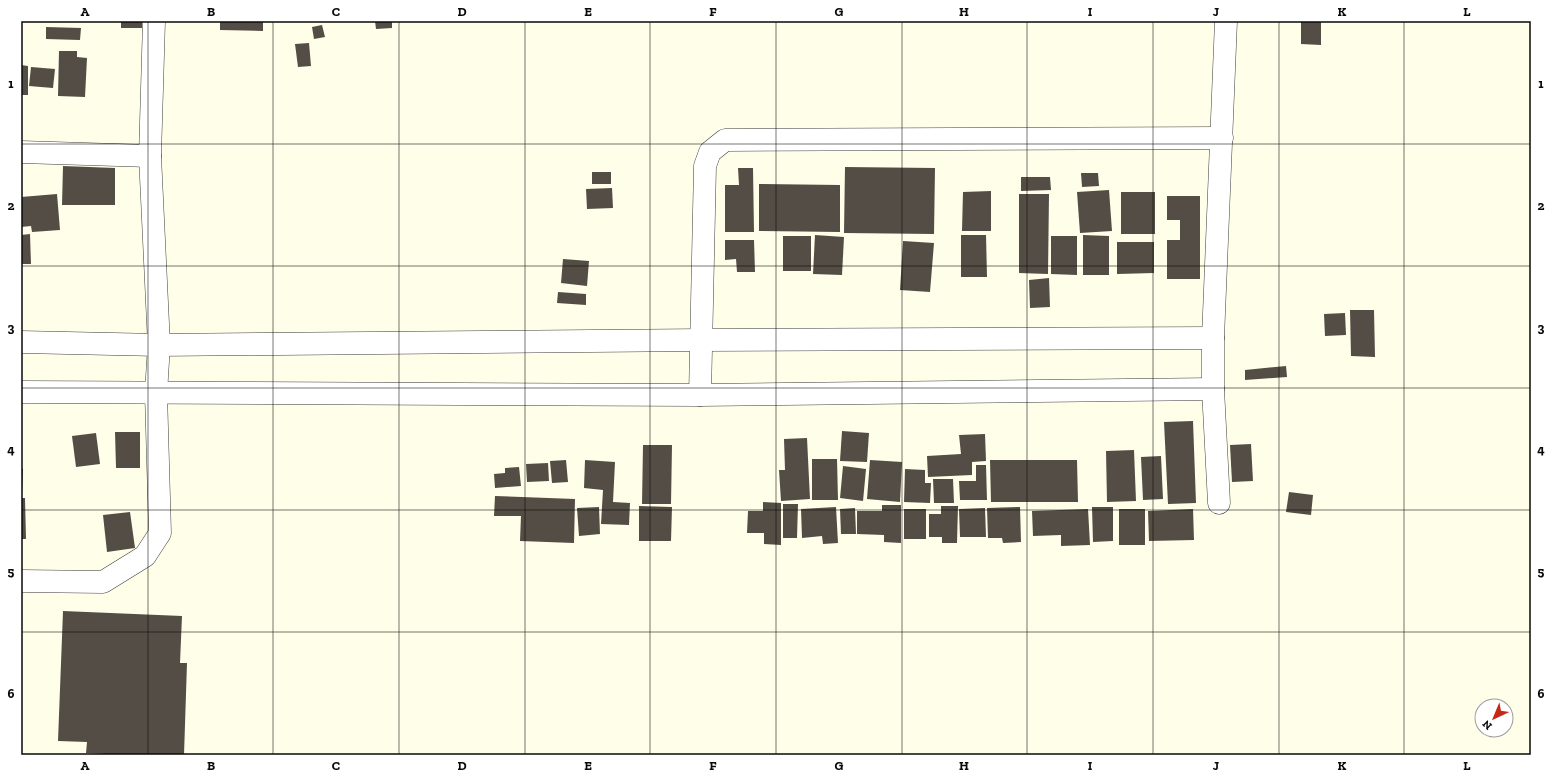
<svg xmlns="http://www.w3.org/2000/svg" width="1552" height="776" font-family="'Zilla Slab',serif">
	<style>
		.building { fill: #544d46 }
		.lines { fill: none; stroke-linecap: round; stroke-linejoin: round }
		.street-casing { stroke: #3d3d3d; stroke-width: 23 }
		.street { stroke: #fff; stroke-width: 22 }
		.grid { fill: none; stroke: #0a0a0a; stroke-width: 1; stroke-opacity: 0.55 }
		.neatline { fill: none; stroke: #0a0a0a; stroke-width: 1.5 }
		.grid-label { font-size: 13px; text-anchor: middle; font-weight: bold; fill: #0a0a0a }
	</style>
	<rect width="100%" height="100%" fill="#fffee8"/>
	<!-- building -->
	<g class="building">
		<rect x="121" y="21" width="21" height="7"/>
		<path d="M220 21H263V31L220 30Z"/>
		<path d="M375 21H392V28L376 29Z"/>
		<path d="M1301 21H1321V45L1301 44Z"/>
		<path d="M322 25 325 37 314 39 312 27Z"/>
		<path d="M46 27 81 28 80 40 46 39Z"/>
		<path d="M309 43 311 66 298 67 295 44Z"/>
		<path d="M59 51H77V57L87 58 85 97 58 96Z"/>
		<path d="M21 65 28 66V95H21Z"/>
		<path d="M31 67 55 69 53 88 29 86Z"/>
		<path d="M63 166 115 168V205H62Z"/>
		<path d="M845 167 935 168 934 234 844 233Z"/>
		<path d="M738 168H753L754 232H725V185H739Z"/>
		<rect x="592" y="172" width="19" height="12"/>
		<path d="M1081 173H1098L1099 186 1082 187Z"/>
		<path d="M1021 177H1050L1051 190 1021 191Z"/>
		<path d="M759 184 840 185V232L759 231Z"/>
		<path d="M612 188 613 208 587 209 586 189Z"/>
		<path d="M1109 190 1112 231 1080 233 1077 192Z"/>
		<path d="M991 191V231H962L963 192Z"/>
		<rect x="1121" y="192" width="34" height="42"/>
		<path d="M57 194 60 230 32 232 31 226 21 227V197Z"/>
		<path d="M1019 194H1049L1048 274 1019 273Z"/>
		<path d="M1167 196H1200V279H1167V240H1180V220H1167Z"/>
		<path d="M30 234 31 264H21V235Z"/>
		<path d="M815 235 844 237 842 275 813 274Z"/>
		<path d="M961 235H986L987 277H961Z"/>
		<path d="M1083 235 1109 236V275H1083Z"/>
		<rect x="783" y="236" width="28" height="35"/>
		<path d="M1051 236H1077V275L1051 274Z"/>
		<path d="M725 240H754L755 272H737L736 259 725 260Z"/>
		<path d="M903 241 934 243 930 292 900 290Z"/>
		<path d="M1117 242H1154V273L1117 274Z"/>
		<path d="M563 259 589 261 587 286 561 283Z"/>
		<path d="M1049 278 1050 307 1030 308 1029 280Z"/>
		<path d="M558 292 586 294V305L557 303Z"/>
		<path d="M1350 310H1374L1375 357 1351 356Z"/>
		<path d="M1345 313 1346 335 1325 336 1324 314Z"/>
		<path d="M1286 366 1287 377 1245 380V370Z"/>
		<path d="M1193 421 1196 503 1168 504 1164 422Z"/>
		<path d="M842 431 869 433 867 462 840 461Z"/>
		<path d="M115 432H140V468H116Z"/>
		<path d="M96 433 100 464 76 467 72 436Z"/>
		<path d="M985 434 986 461 972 462V475L928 477 927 456 961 454 959 435Z"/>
		<path d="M807 438 810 499 781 501 779 470H785L784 439Z"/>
		<path d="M1251 444 1253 481 1232 482 1230 445Z"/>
		<path d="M643 445H672L671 504H642Z"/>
		<path d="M1134 450 1136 501 1107 502 1106 451Z"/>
		<path d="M1161 456 1163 499 1143 500 1141 457Z"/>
		<path d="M812 459H837L838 500H812Z"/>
		<path d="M566 460 568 482 552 483 550 461Z"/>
		<path d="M585 460 615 462 613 502 630 503 629 525 601 524 603 490 584 488Z"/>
		<path d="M870 460 902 462 900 502 867 499Z"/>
		<path d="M990 460H1077L1078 502H991Z"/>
		<path d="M548 463 549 481 527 482 526 464Z"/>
		<path d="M976 465H986L987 500H960L959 481H976Z"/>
		<path d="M843 466 866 469 863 501 840 498Z"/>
		<path d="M519 467 521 486 495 488 494 474 505 473V468Z"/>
		<path d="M21 469H23L22 493H21Z"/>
		<path d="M905 469 925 470V483H931L930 503 904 502Z"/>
		<path d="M933 479H953L954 503H934Z"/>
		<path d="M1289 492 1313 495 1311 515 1286 512Z"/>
		<path d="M495 496 575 499 574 543 520 541 521 516H494Z"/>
		<path d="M21 498H25L26 539H21Z"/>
		<path d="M763 502 781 503V545L764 544V533H747L748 511H763Z"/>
		<path d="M783 504H798L797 538H783Z"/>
		<path d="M882 505H901V543L884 542V535L857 534V511H882Z"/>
		<path d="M639 506 672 507 671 541H639Z"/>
		<path d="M941 506H958L957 543H942V537H929V514H941Z"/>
		<path d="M599 507 600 534 579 536 577 508Z"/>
		<path d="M836 507 838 543 823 544 822 536 802 538 801 509Z"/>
		<path d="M1020 507 1021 542 1003 543 1002 538H988L987 508Z"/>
		<path d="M1092 507H1113V541L1093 542Z"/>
		<path d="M855 508 856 534H841L840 509Z"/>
		<path d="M985 508 986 537H960L959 509Z"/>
		<rect x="904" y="509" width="22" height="30"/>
		<path d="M1088 509 1090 545 1061 546V535L1033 536 1032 511Z"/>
		<rect x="1119" y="509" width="26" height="36"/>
		<path d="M1193 509 1194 540 1149 541 1148 511Z"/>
		<path d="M130 512 135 548 107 552 103 515Z"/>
		<path d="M63 611 182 616 180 663H187L184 755H129L86 753 87 742 58 741Z"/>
	</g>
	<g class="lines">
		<defs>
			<g id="street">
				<path d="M21 152 150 156"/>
				<path d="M21 342 159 345 702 340 1213 338"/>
				<path d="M21 392 700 395 1213 389"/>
				<path d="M700 395 705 166 710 152 725 140 1222 138"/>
				<path d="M1219 503 1213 389V338L1226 21"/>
				<path d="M21 581 103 582 145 556 160 533 156 393 159 345 150 156 154 21"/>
			</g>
		</defs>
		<!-- street casing -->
		<use href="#street" class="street-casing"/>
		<!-- street -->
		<use href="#street" class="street"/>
	</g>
	<!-- grid -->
	<path class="grid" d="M148 21V755M273 21V755M399 21V755M525 21V755M650 21V755M776 21V755M902 21V755M1027 21V755M1153 21V755M1279 21V755M1404 21V755M21 144H1531M21 266H1531M21 388H1531M21 510H1531M21 632H1531"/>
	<!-- border -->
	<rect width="1552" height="776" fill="none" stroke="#ffffff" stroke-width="44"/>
	<!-- north arrow -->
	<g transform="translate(1494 718) rotate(224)"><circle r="19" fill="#ffffff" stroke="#9d9d9d"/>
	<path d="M0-3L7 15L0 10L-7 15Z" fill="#c62717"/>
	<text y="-6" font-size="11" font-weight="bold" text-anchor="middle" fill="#0a0a0a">N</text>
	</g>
	<rect x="22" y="22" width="1508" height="732" class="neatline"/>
	<g class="grid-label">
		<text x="85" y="16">A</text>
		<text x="211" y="16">B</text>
		<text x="336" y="16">C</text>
		<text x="462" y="16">D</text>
		<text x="588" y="16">E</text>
		<text x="713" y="16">F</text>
		<text x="839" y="16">G</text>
		<text x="964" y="16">H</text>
		<text x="1090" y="16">I</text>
		<text x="1216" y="16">J</text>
		<text x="1342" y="16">K</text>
		<text x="1467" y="16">L</text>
		<text x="11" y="88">1</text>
		<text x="1541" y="88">1</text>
		<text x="11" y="210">2</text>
		<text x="1541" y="210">2</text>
		<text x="11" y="332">3</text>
		<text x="1541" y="332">3</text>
		<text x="11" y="454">4</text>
		<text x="1541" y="454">4</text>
		<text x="11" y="576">5</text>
		<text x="1541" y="576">5</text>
		<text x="11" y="698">6</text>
		<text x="1541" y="698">6</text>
		<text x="85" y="770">A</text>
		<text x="211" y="770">B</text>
		<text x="336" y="770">C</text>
		<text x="462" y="770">D</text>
		<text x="588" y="770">E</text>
		<text x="713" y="770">F</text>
		<text x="839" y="770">G</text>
		<text x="964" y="770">H</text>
		<text x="1090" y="770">I</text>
		<text x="1216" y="770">J</text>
		<text x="1342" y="770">K</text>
		<text x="1467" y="770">L</text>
	</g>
</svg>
